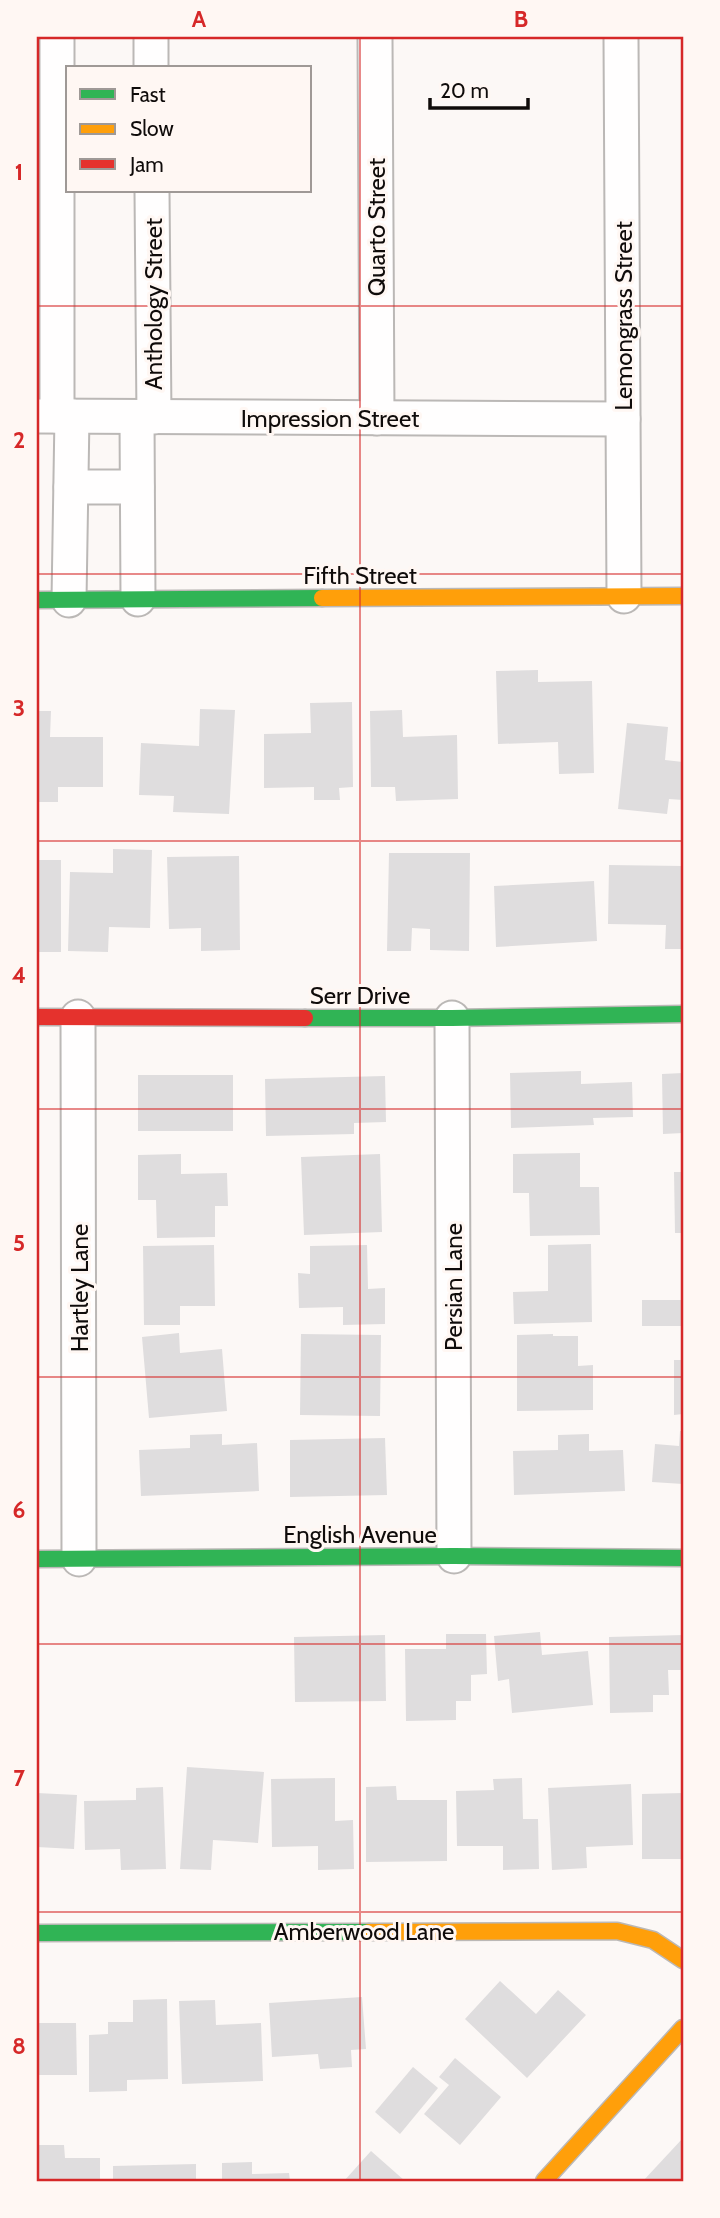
<svg xmlns="http://www.w3.org/2000/svg" width="720" height="2218" font-family="Cabin,sans-serif">
	<style>
		.building { fill: #dfddde }
		.lines { fill: none; stroke-linecap: round; stroke-linejoin: round }
		.street-casing { stroke: #bbb8b6; stroke-width: 37 }
		.fast-casing { stroke: #bbb8b6; stroke-width: 19 }
		.slow-casing { stroke: #bbb8b6; stroke-width: 19 }
		.jam-casing { stroke: #bbb8b6; stroke-width: 19 }
		.street { stroke: #fffefe; stroke-width: 33 }
		.fast { stroke: #30b455; stroke-width: 16 }
		.slow { stroke: #ff9f0a; stroke-width: 16 }
		.jam { stroke: #e5322d; stroke-width: 16 }
		.grid { fill: none; stroke: #d62828; stroke-width: 2; stroke-opacity: 0.55 }
		.labels { text-anchor: middle; dominant-baseline: central; stroke-width: 6; stroke-linejoin: round; paint-order: stroke }
		.street-label { font-size: 24px; fill: #0f0b0a; stroke: #fff7f3 }
		.neatline { fill: none; stroke: #d62828; stroke-width: 2.5 }
		.grid-label { font-size: 23px; text-anchor: middle; font-weight: bold; fill: #d62828 }
	</style>
	<rect width="100%" height="100%" fill="#fcf8f6"/>
	<!-- building -->
	<g class="building">
		<path d="M538 670V682L592 681 594 773 559 774 558 742 498 744 496 671Z"/>
		<path d="M352 702 353 787 339 788 340 800H314V787L264 788V734L311 733 310 703Z"/>
		<path d="M200 709 235 710 229 814 173 812 174 796 139 795 141 743 199 746Z"/>
		<path d="M402 710 403 737 457 735 458 799 396 801 395 787H371L370 711Z"/>
		<path d="M37 711H51L50 737H103V787H58V802H37Z"/>
		<path d="M627 723 668 727 665 760 683 762V800L669 799 667 814 618 809Z"/>
		<path d="M113 849 152 850 150 928 109 927 108 952 68 951 70 872 113 873Z"/>
		<path d="M389 853H470L469 951 430 950V929L412 928 411 951H387Z"/>
		<path d="M239 856 240 950 201 951V928L169 929 167 857Z"/>
		<rect x="37" y="860" width="24" height="92"/>
		<path d="M609 865 683 866V949H665L666 925 608 924Z"/>
		<path d="M594 881 597 941 496 947 494 886Z"/>
		<path d="M581 1071V1084L632 1082 633 1117 593 1118 594 1125 511 1128 510 1073Z"/>
		<path d="M683 1073V1133L663 1134 662 1074Z"/>
		<rect x="138" y="1075" width="95" height="56"/>
		<path d="M385 1076 386 1122 354 1123V1134L266 1136 265 1079Z"/>
		<path d="M580 1153V1187H599L600 1235 530 1236 529 1193H513V1154Z"/>
		<path d="M181 1154V1174L227 1173 228 1206H215V1237L157 1238 156 1200H138V1155Z"/>
		<path d="M380 1154 382 1232 304 1235 301 1157Z"/>
		<path d="M674 1172H683V1233H675Z"/>
		<path d="M591 1244 592 1322 514 1324 513 1292 548 1291V1245Z"/>
		<path d="M214 1245 215 1306H180V1325H144L143 1246Z"/>
		<path d="M367 1245 368 1289 385 1288V1324L343 1325V1307L299 1308 298 1273 310 1274V1246Z"/>
		<rect x="642" y="1300" width="41" height="26"/>
		<path d="M179 1333 180 1353 222 1349 227 1411 149 1418 142 1337Z"/>
		<path d="M301 1334 381 1335 380 1416 300 1415Z"/>
		<path d="M553 1334V1336H578V1366L593 1365V1410L517 1411V1335Z"/>
		<path d="M674 1360H683V1414L674 1415Z"/>
		<path d="M680 1431H683V1484L652 1482 655 1444 679 1446Z"/>
		<path d="M222 1434V1445L257 1443 259 1491 141 1496 139 1450 190 1448V1435Z"/>
		<path d="M589 1434V1451L623 1450 625 1491 514 1495 513 1451 558 1450V1435Z"/>
		<path d="M385 1438 387 1495 290 1497V1440Z"/>
		<path d="M540 1632 542 1655 588 1651 593 1705 512 1713 509 1679 498 1681 494 1636Z"/>
		<path d="M446 1634H486L487 1674 471 1675V1701H456V1720L406 1721 405 1649H446Z"/>
		<path d="M385 1635 386 1701 295 1702 294 1637Z"/>
		<path d="M683 1635V1670H668L669 1695H653V1712L610 1713 609 1637Z"/>
		<path d="M187 1767 264 1772 258 1843 213 1840 211 1870 180 1869Z"/>
		<path d="M335 1778V1821L353 1820 354 1869 318 1870V1846L272 1847 271 1779Z"/>
		<path d="M522 1778 523 1819H538L539 1869 503 1870V1846H457L456 1791 494 1790 493 1779Z"/>
		<path d="M631 1784 633 1845 586 1847 587 1868 552 1870 548 1788Z"/>
		<path d="M396 1786 397 1800H447V1861L366 1862V1787Z"/>
		<path d="M163 1787 166 1869 121 1870 120 1849 85 1850 84 1801 136 1800V1788Z"/>
		<path d="M37 1793 77 1795 74 1849 37 1847Z"/>
		<path d="M683 1793V1859H642V1794Z"/>
		<path d="M500 1981 536 2014 558 1990 586 2015 527 2078 465 2019Z"/>
		<path d="M362 1997 366 2049 351 2050 352 2067 320 2069 318 2054 272 2057 269 2003Z"/>
		<path d="M167 1999 168 2079 127 2080V2091L89 2092V2035L108 2034V2022H133V2000Z"/>
		<path d="M215 2000 216 2025 261 2023 263 2081 182 2084 179 2001Z"/>
		<path d="M37 2023H76L77 2075H37Z"/>
		<path d="M455 2058 501 2097 460 2145 424 2114 449 2085 439 2077Z"/>
		<path d="M413 2067 438 2088 400 2134 375 2112Z"/>
		<path d="M683 2138V2181H643Z"/>
		<path d="M37 2145H64L65 2158H100V2181H37Z"/>
		<path d="M371 2151 405 2181H344Z"/>
		<path d="M252 2162V2174L289 2173 290 2181H222V2163Z"/>
		<path d="M196 2164V2181H113V2166Z"/>
	</g>
	<g class="lines">
		<defs>
			<g id="street">
				<path d="M151 37V68"/>
				<path d="M375 37 377 418"/>
				<path d="M621 37 624 596"/>
				<path d="M152 191 154 417"/>
				<path d="M37 416 623 419"/>
				<path d="M57 416V37"/>
				<path d="M137 417 138 599"/>
				<path d="M71 487H137"/>
				<path d="M69 600 72 416"/>
				<path d="M78 1017 79 1559"/>
				<path d="M452 1018 454 1556"/>
			</g>
			<g id="fast">
				<path d="M37 600 322 598"/>
				<path d="M305 1018H452L683 1014"/>
				<path d="M37 1559 454 1556 683 1558"/>
				<path d="M37 1933 369 1932"/>
			</g>
			<g id="slow">
				<path d="M322 598 683 596"/>
				<path d="M369 1932 617 1931 653 1940 683 1960"/>
				<path d="M544 2181 683 2028"/>
			</g>
			<path id="jam" d="M37 1017 305 1018"/>
		</defs>
		<!-- street casing -->
		<use href="#street" class="street-casing"/>
		<!-- fast casing -->
		<use href="#fast" class="fast-casing"/>
		<!-- slow casing -->
		<use href="#slow" class="slow-casing"/>
		<!-- jam casing -->
		<use href="#jam" class="jam-casing"/>
		<!-- street -->
		<use href="#street" class="street"/>
		<!-- fast -->
		<use href="#fast" class="fast"/>
		<!-- slow -->
		<use href="#slow" class="slow"/>
		<!-- jam -->
		<use href="#jam" class="jam"/>
	</g>
	<!-- grid -->
	<path class="grid" d="M360 37V2181M37 306H683M37 574H683M37 841H683M37 1109H683M37 1377H683M37 1644H683M37 1912H683"/>
	<g class="labels">
		<!-- street labels -->
		<g class="street-label">
			<text transform="translate(376 227) rotate(-90)">Quarto Street</text>
			<text transform="translate(153 304) rotate(-90)">Anthology Street</text>
			<text transform="translate(623 316) rotate(-90)">Lemongrass Street</text>
			<text x="330" y="418">Impression Street</text>
			<text x="360" y="575">Fifth Street</text>
			<text x="360" y="995">Serr Drive</text>
			<text transform="translate(453 1287) rotate(-90)">Persian Lane</text>
			<text transform="translate(79 1288) rotate(-90)">Hartley Lane</text>
			<text x="360" y="1534">English Avenue</text>
			<text x="364" y="1931">Amberwood Lane</text>
		</g>
	</g>
	<!-- border -->
	<rect width="720" height="2218" fill="none" stroke="#fff7f3" stroke-width="77"/>
	<!-- legend -->
	<rect x="66" y="66" width="245" height="126" fill="#fff7f3" stroke="#9f9996" stroke-width="2"/>
	<rect x="80" y="89" width="35" height="10" fill="#30b455" stroke="#9f9996" stroke-width="2"/>
	<text x="130" y="102" font-size="21" fill="#0f0b0a">Fast</text>
	<rect x="80" y="124" width="35" height="10" fill="#ff9f0a" stroke="#9f9996" stroke-width="2"/>
	<text x="130" y="136" font-size="21" fill="#0f0b0a">Slow</text>
	<rect x="80" y="159" width="35" height="10" fill="#e5322d" stroke="#9f9996" stroke-width="2"/>
	<text x="130" y="172" font-size="21" fill="#0f0b0a">Jam</text>
	<!-- scale -->
	<path d="M430 98v10h98v-10" fill="none" stroke="#0f0b0a" stroke-width="3.5"/>
	<text x="440" y="98" font-size="21" fill="#0f0b0a" stroke="#fff7f3" stroke-width="5" paint-order="stroke">20 m</text>
	<rect x="38" y="38" width="644" height="2142" class="neatline"/>
	<g class="grid-label">
		<text x="199" y="27">A</text>
		<text x="521" y="27">B</text>
		<text x="19" y="180">1</text>
		<text x="19" y="448">2</text>
		<text x="19" y="716">3</text>
		<text x="19" y="983">4</text>
		<text x="19" y="1251">5</text>
		<text x="19" y="1518">6</text>
		<text x="19" y="1786">7</text>
		<text x="19" y="2054">8</text>
	</g>
</svg>
